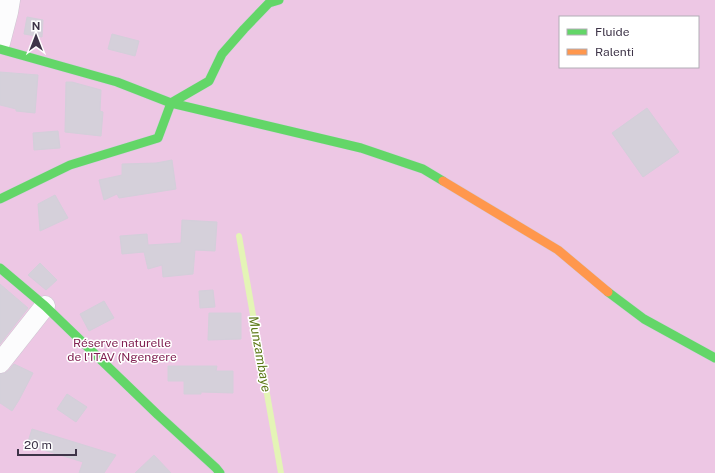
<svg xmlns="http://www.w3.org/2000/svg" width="715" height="473" font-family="'Public Sans',sans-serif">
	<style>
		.green { fill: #edc7e4; fill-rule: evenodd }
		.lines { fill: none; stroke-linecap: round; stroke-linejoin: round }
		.stream { stroke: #e4f4b6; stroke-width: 6 }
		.building { fill: #d5d0da; stroke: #d4cfda }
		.street-casing { stroke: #ccc6d0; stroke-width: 21 }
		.fast-casing { stroke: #d6cbde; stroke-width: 10 }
		.slow-casing { stroke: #d6cbde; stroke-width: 10 }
		.street { stroke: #fcfcfd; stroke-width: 20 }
		.fast { stroke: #63d668; stroke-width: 9 }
		.slow { stroke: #ff974d; stroke-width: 9 }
		.labels { text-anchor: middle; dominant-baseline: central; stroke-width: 3; stroke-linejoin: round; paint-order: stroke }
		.park-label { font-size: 12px; fill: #812152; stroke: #fff }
		.water-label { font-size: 13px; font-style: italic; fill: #5e7a1b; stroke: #fff }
	</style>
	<rect width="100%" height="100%" fill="#eeeaf2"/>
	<!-- green -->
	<path class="green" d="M0 0H715V473H0ZM560 17H698V67H560Z"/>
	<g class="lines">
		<!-- stream -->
		<path class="stream" d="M239 236 281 473"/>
	</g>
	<!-- building -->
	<g class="building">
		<path d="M27 17 43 20 42 37 24 34Z"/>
		<path d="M112 34 139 41 135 56 108 49Z"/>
		<path d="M0 72 38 75 35 113 16 111V109L0 105Z"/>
		<path d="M66 82H72L101 90 100 111 103 112 101 136 65 132Z"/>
		<path d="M647 108 679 152 643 177 612 133Z"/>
		<path d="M58 131 60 148 34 150 33 133Z"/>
		<path d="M172 160 176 189 119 198 117 194 104 200 99 180 122 175V164L156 163Z"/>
		<path d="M55 195 68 218 40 231 38 204Z"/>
		<path d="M182 220 217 222 215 251 195 250 193 274 163 277 162 265 148 269 144 252 122 254 120 236 147 234 148 245 181 243Z"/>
		<path d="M40 263 57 280 46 290 28 275Z"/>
		<path d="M0 284 28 308 0 344Z"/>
		<path d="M213 290 215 307 200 308 199 291Z"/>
		<path d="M104 301 114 318 89 331 80 314Z"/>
		<path d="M209 313H241V339L208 340Z"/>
		<path d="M14 364 33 373 19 400 12 411 0 403V374L5 373 9 370Z"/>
		<path d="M168 366H217L216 371H233V393L201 392V394H184V381H168Z"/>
		<path d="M67 394 87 407 76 422 57 409Z"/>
		<path d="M32 429 116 455 104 473H79L83 462 27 445Z"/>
		<path d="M154 455 171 473H135Z"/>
	</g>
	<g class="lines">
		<defs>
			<g id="street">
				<path d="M0 43 8 12 10 0"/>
				<path d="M0 363 45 306"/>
			</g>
			<g id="fast">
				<path d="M0 49 117 82 171 103 361 148 423 169 443 181"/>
				<path d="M0 199 70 165 158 138 171 103 209 81 222 54 244 29 269 3 279 0"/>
				<path d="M0 268 45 306 158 415 216 468 220 473"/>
				<path d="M608 292 644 319 715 358"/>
			</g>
			<path id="slow" d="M443 181 558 250 608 292"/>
		</defs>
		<!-- street casing -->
		<use href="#street" class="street-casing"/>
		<!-- fast casing -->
		<use href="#fast" class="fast-casing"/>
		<!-- slow casing -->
		<use href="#slow" class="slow-casing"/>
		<!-- street -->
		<use href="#street" class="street"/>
		<!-- fast -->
		<use href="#fast" class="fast"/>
		<!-- slow -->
		<use href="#slow" class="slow"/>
	</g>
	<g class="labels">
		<!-- park labels -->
		<g class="park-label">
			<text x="122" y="343">Réserve naturelle<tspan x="122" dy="14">de l'ITAV (Ngengere</tspan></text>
		</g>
		<!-- water labels -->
		<g class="water-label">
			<text transform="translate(260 354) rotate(80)">Munzambaye</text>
		</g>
	</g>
	<!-- legend -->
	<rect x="559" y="16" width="140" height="52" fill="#ffffff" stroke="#b2aeb6"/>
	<rect x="567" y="29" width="20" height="6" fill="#63d668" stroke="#b2aeb6"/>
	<text x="595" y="36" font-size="12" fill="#3e3448">Fluide</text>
	<rect x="567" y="49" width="20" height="6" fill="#ff974d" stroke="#b2aeb6"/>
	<text x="595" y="56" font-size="12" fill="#3e3448">Ralenti</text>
	<!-- north arrow -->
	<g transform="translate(36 36)" stroke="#ffffff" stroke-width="3" paint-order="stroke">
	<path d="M0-3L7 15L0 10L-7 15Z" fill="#3e3448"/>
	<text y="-6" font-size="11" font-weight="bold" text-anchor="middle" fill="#3e3448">N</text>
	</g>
	<!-- scale -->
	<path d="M18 449v6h58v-6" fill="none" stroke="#3e3448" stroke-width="2"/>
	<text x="24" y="449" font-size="12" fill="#3e3448" stroke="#ffffff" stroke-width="3" paint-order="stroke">20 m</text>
</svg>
